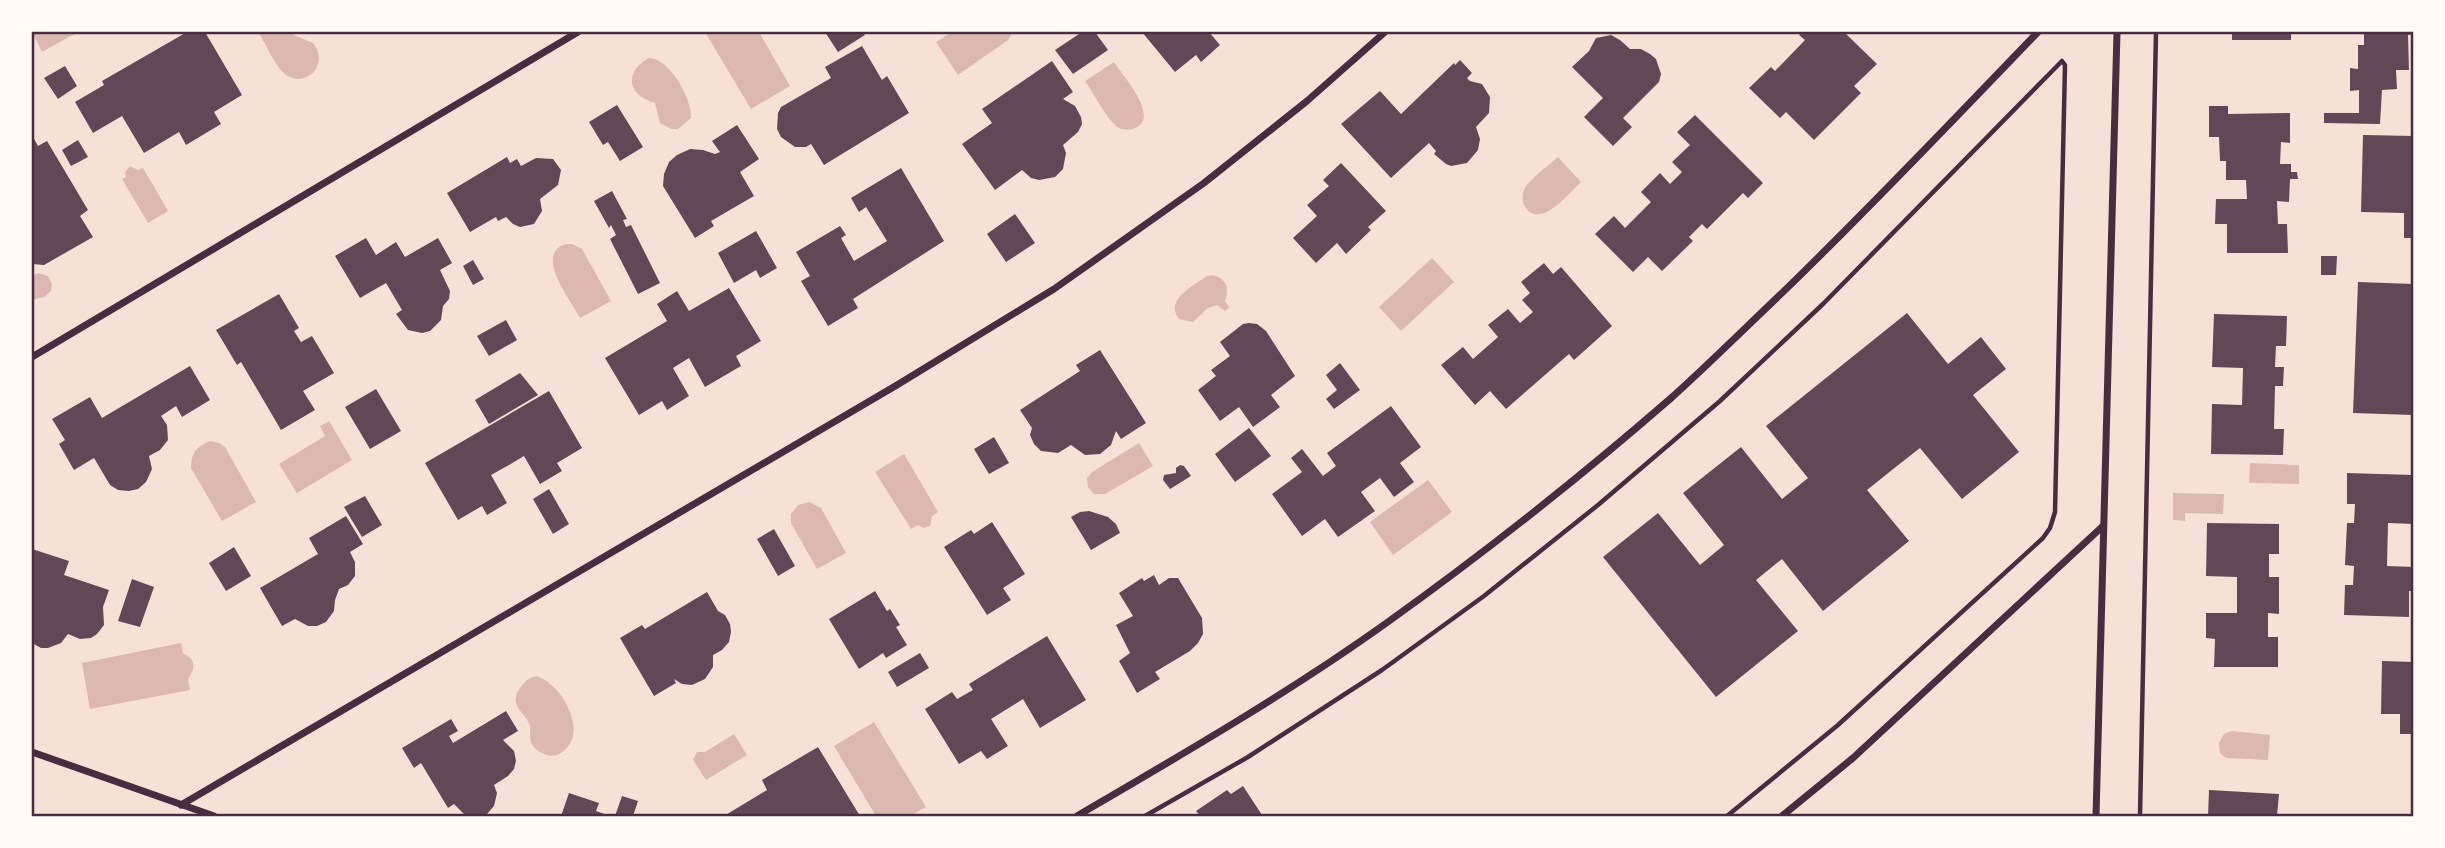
<svg xmlns="http://www.w3.org/2000/svg" width="2445" height="848" font-family="Jost,sans-serif">
	<style>
		.water { fill: #dcb8b0 }
		.building { fill: #644757 }
		.lines { fill: none; stroke-linecap: round; stroke-linejoin: round }
		.path { stroke: #4a2c40; stroke-width: 4.5 }
		.minor { stroke: #4a2c40; stroke-width: 7 }
		.neatline { fill: none; stroke: #4a2c40; stroke-width: 2.5 }
	</style>
	<rect width="100%" height="100%" fill="#f7e1d7"/>
	<!-- water -->
	<g class="water">
		<path d="M32 32H78L42 52Z"/>
		<path d="M258 32H287L313 43C332 67 301 92 282 71 272 60 266 44 258 32Z"/>
		<path d="M705 32H759L790 86 751 109Z"/>
		<path d="M952 32H1013L1008 40 958 75 936 42Z"/>
		<path d="M649 58C669 58 692 98 691 118L678 129H671L660 123 655 103C650 101 643 99 639 95 624 82 635 65 649 58Z"/>
		<path d="M1114 62C1123 76 1164 121 1132 129 1126 130 1121 130 1116 126 1104 115 1095 95 1085 81Z"/>
		<path d="M1558 157 1581 182C1569 193 1539 232 1524 205 1522 200 1522 193 1525 188 1530 179 1549 165 1558 157Z"/>
		<path d="M130 166 138 170 143 168 168 211 148 223 122 179 126 177 125 172Z"/>
		<path d="M566 244H572L582 249 611 301 580 318C571 300 533 254 566 244Z"/>
		<path d="M1432 258 1454 282 1401 331 1379 307Z"/>
		<path d="M38 273 48 276 52 284 51 291 44 297 32 300V276Z"/>
		<path d="M1213 275C1227 279 1230 289 1225 301L1229 307 1225 311 1217 305 1208 308 1193 322 1179 319C1164 300 1193 286 1207 276Z"/>
		<path d="M329 421 352 460 297 493 279 464 325 436 320 426Z"/>
		<path d="M210 441 219 443 225 447 256 502 222 521 191 468C191 453 196 447 210 441Z"/>
		<path d="M1139 443 1153 466 1105 494H1094L1088 487 1087 478 1092 472Z"/>
		<path d="M904 454 938 512 932 516 930 526 923 528 918 525 911 529 875 472Z"/>
		<path d="M2250 463 2299 465V484L2249 483Z"/>
		<path d="M1428 480 1452 512 1393 555 1370 522Z"/>
		<path d="M2173 493 2224 494 2223 514 2185 513V521L2173 520Z"/>
		<path d="M809 502 821 508 846 553 817 569 791 523V514L798 505Z"/>
		<path d="M181 643 183 653C196 659 196 668 188 679L190 690 90 709 82 663Z"/>
		<path d="M537 676C564 686 591 736 559 754 549 759 535 752 531 742 529 737 531 731 530 726 526 712 507 706 520 688 525 681 529 677 537 676Z"/>
		<path d="M874 722 926 807 910 816H876L834 746Z"/>
		<path d="M2232 731 2270 735 2268 760 2226 758 2220 753 2219 743 2224 734Z"/>
		<path d="M734 734 747 755 706 780 693 760 697 752H705Z"/>
	</g>
	<!-- building -->
	<g class="building">
		<path d="M187 32H205L242 95 214 112 221 124 186 145 179 132 144 153 122 116 93 133 75 102 104 85 102 81Z"/>
		<path d="M825 32H862L865 35 838 52Z"/>
		<path d="M1082 32H1095L1108 50 1073 74 1055 50Z"/>
		<path d="M1142 32H1209L1220 45 1201 62 1196 55 1175 72Z"/>
		<path d="M1803 32H1844L1877 64 1854 86 1861 93 1814 140 1786 112 1780 118 1749 88 1771 67 1775 71 1805 40 1799 35Z"/>
		<rect x="2232" y="32" width="59" height="8"/>
		<path d="M2364 32H2414V34L2408 35 2409 70H2396L2397 89 2382 90 2380 124 2324 123V113H2359V90L2350 91V68L2358 69V45H2364Z"/>
		<path d="M1611 35 1620 40 1630 49H1641L1650 54 1656 59 1661 74 1659 82 1623 118 1632 127 1613 146 1584 117 1603 98 1572 67 1589 51 1596 38Z"/>
		<path d="M862 46 882 80 887 76 909 113 824 165 811 144 806 147H795L781 137 777 129 778 113 781 107 831 78 825 67Z"/>
		<path d="M1460 60 1472 73 1467 78 1470 81 1482 84 1490 97 1489 113 1476 127 1480 139 1478 150 1467 163 1451 166 1446 164 1434 154 1436 151 1429 143 1391 178 1341 124 1380 91 1401 114 1454 63 1455 65Z"/>
		<path d="M1052 61 1073 92 1063 99 1075 106 1081 117 1082 124 1078 132 1063 145 1066 153 1063 169 1055 177 1039 180 1031 178 1022 170 995 190 962 144 992 123 982 109Z"/>
		<path d="M65 66 77 86 58 99 44 78Z"/>
		<path d="M617 105 643 147 620 161 608 142 603 145 589 122Z"/>
		<path d="M2209 106H2228V114L2290 113V143L2281 142 2280 164H2291V172H2297L2298 179H2290L2289 202 2277 201 2278 224H2287L2288 253H2227V224H2215L2216 199H2247L2246 180H2226V161H2220L2219 137H2209Z"/>
		<path d="M1695 115 1763 183 1748 198 1743 193 1707 229 1702 224 1689 237 1693 241 1662 271 1648 257 1633 272 1595 234 1614 216 1625 228 1651 202 1641 192 1660 173 1670 184 1682 172 1672 162 1690 145 1677 132Z"/>
		<path d="M737 125 759 159 740 172 754 196 711 221 714 226 695 238 663 186 664 174 669 162 677 155 690 149 703 150 715 154 720 152 712 141Z"/>
		<path d="M32 135 38 146 47 141 88 210 80 216 93 237 44 265 32 264Z"/>
		<path d="M2363 135 2414 136V238H2404V213L2361 212Z"/>
		<path d="M78 140 88 157 71 166 62 150Z"/>
		<path d="M507 157 510 163 517 159 521 166 536 158 553 159 561 170 558 185 540 199 542 211 534 224 520 227 513 224 506 217 498 221 496 217 470 232 447 193Z"/>
		<path d="M1341 163 1386 211 1368 227 1371 230 1346 254 1337 243 1316 263 1293 238 1317 216 1307 205 1329 186 1323 180Z"/>
		<path d="M901 168 944 241 853 299 858 308 828 326 801 281 810 276 796 252 840 226 846 235 841 238 854 261 887 241 866 207 859 212 851 198Z"/>
		<path d="M612 191 627 219 623 220 626 227 631 225 660 283 638 294 610 239 616 235 611 225 609 228 594 201Z"/>
		<path d="M1015 214 1035 243 1006 262 987 234Z"/>
		<path d="M756 231 777 268 760 278 756 270 734 283 718 253Z"/>
		<path d="M366 238 376 255 396 242 405 257 438 238 452 263 440 270 450 291 449 299 443 306 441 320 430 331 422 333 408 330 396 314 402 310 386 283 360 298 335 256Z"/>
		<path d="M2321 256H2337L2336 275H2321Z"/>
		<path d="M473 260 484 279 473 285 463 266Z"/>
		<path d="M1544 263 1553 274 1561 267 1612 326 1574 360 1569 354 1506 409 1490 391 1475 405 1441 365 1463 347 1473 359 1498 337 1488 325 1508 309 1520 323 1533 312 1522 300 1530 293 1521 282Z"/>
		<path d="M2358 282 2414 284 2413 415 2353 413Z"/>
		<path d="M729 288 761 341 736 356 741 366 705 387 689 358 673 368 689 396 667 410 662 401 639 415 605 358 667 321 657 304 677 291 689 311Z"/>
		<path d="M279 294 299 328 294 331 301 342 312 336 334 373 303 391 315 410 281 430 241 362 237 365 216 330Z"/>
		<path d="M1907 313 1948 364 1981 337 2006 369 1973 395 2019 452 1962 499 1920 448 1897 466 1867 490 1909 541 1823 611 1782 559 1756 580 1798 631 1716 697 1603 557 1658 513 1700 565 1724 545 1683 493 1741 447 1782 499 1808 478 1766 426Z"/>
		<path d="M2214 314 2287 316 2286 346H2276L2275 367H2284L2283 386H2275L2274 429H2284L2283 455 2211 454 2212 404 2242 405 2243 368 2212 367Z"/>
		<path d="M506 320 517 340 489 356 477 336Z"/>
		<path d="M1249 323 1257 324 1266 331 1295 376 1271 395 1280 407 1253 427 1239 407 1220 421 1198 390 1216 376 1211 370 1230 356 1220 342 1243 324Z"/>
		<path d="M1100 350 1146 423 1121 439 1116 431 1111 445 1100 454 1085 455 1071 445 1058 453 1041 451 1034 444 1030 435 1032 428 1020 410 1080 371 1076 365Z"/>
		<path d="M1340 363 1360 390 1334 409 1326 399 1337 390 1326 375Z"/>
		<path d="M190 366 210 400 182 417 176 406 161 416 167 425 168 440 160 450 149 456 152 469 146 482 138 489 129 491 118 490 110 485 94 458 74 470 59 444 65 440 52 419 90 397 102 418Z"/>
		<path d="M520 373 538 395 489 424 475 400Z"/>
		<path d="M376 389 401 431 370 449 345 407Z"/>
		<path d="M549 391 582 448 557 463 562 471 540 484 524 456 509 465 491 475 507 503 487 515 482 506 458 520 425 463Z"/>
		<path d="M1391 406 1421 447 1400 463 1414 482 1394 497 1380 478 1361 492 1375 511 1338 537 1325 519 1302 536 1272 494 1302 472 1291 458 1302 449 1323 476 1336 466 1327 453Z"/>
		<path d="M1249 428 1271 456 1235 482 1215 454Z"/>
		<path d="M994 437 1009 463 989 474 974 449Z"/>
		<path d="M1180 465 1184 466 1191 476 1170 489 1163 480 1164 475 1176 473V468Z"/>
		<path d="M2347 473 2413 475 2414 524 2388 523 2387 566 2414 567V591H2409V617L2344 615 2345 585H2353L2354 566 2345 565 2347 523H2354L2355 504H2347Z"/>
		<path d="M549 489 569 524 553 534 533 499Z"/>
		<path d="M365 496 382 525 362 537 344 507Z"/>
		<path d="M1089 511 1108 517 1116 524 1120 533 1091 550 1071 517 1080 512Z"/>
		<path d="M346 516 363 544 350 552 355 562V576L348 585 339 589 335 600 334 611 326 622 317 626H308L295 619 282 626 260 588 318 554 309 538Z"/>
		<path d="M992 522 1025 574 1003 588 1011 600 987 615 944 547 971 530 974 534Z"/>
		<path d="M2207 523 2279 524V554H2269V577H2279V614L2268 613V637H2278V667H2214L2215 639 2206 638V613H2237V577L2206 576Z"/>
		<path d="M774 529 795 566 778 576 757 539Z"/>
		<path d="M234 547 251 576 226 591 209 563Z"/>
		<path d="M32 549 69 561 64 575 109 590 103 607 104 625 97 634 91 638 80 639 68 634 61 643 48 648H41L32 643Z"/>
		<path d="M1154 575 1159 585 1169 578H1178L1202 618 1203 634 1198 643 1190 651 1155 672 1160 679 1137 693 1119 661 1130 653 1116 625 1133 616 1119 593 1142 578 1144 581Z"/>
		<path d="M132 579 154 587 140 627 118 621Z"/>
		<path d="M875 591 887 611 890 609 900 625 896 627 907 645 886 658 883 653 859 669 829 619Z"/>
		<path d="M707 592 718 611 725 615 730 624 731 632 729 642 722 650 713 655V667L705 679 692 685 682 684 674 679 676 683 654 696 620 638 642 625 645 629Z"/>
		<path d="M1047 636 1086 700 1040 728 1023 699 991 719 1008 746 987 759 981 751 959 764 925 709 952 692 957 699 973 690 969 684Z"/>
		<path d="M920 653 929 668 897 687 888 672Z"/>
		<path d="M2382 661 2414 662V734H2400V714H2381Z"/>
		<path d="M506 711 518 731 503 740 514 751 516 761 514 769 508 776 494 785 497 793 494 806 487 814 479 816 465 815 454 804 448 808 421 763 414 768 402 748 451 719 458 731 449 736 453 743Z"/>
		<path d="M818 747 860 816H724L767 790 762 780Z"/>
		<path d="M1243 786 1262 815 1260 816H1200L1196 811 1227 790 1231 794Z"/>
		<path d="M2209 790 2279 794 2277 816H2208Z"/>
		<path d="M569 793 599 803 596 811 610 816H561Z"/>
		<path d="M622 796 638 801 633 816H615Z"/>
	</g>
	<g class="lines">
		<!-- path -->
		<g class="path">
			<path d="M1145 816 1248 757 1382 670 1484 596 1598 505 1720 401 1823 304 2062 61 2065 65 2055 512 2050 528 2043 538 1838 725 1727 816"/>
			<path d="M2140 816 2156 32"/>
		</g>
		<!-- minor -->
		<g class="minor">
			<path d="M32 357 578 32"/>
			<path d="M32 752 214 816"/>
			<path d="M181 805 897 385 1054 289 1204 183 1307 101 1385 32"/>
			<path d="M1077 816C1181 755 1287 694 1385 624 1483 554 1579 478 1670 399 1709 364 1746 327 1784 291 1871 207 1954 119 2038 32"/>
			<path d="M1782 816 1853 758 2103 526"/>
			<path d="M2096 816 2117 32"/>
		</g>
	</g>
	<!-- border -->
	<rect width="2445" height="848" fill="none" stroke="#fffaf5" stroke-width="66"/>
	<rect x="33" y="33" width="2379" height="782" class="neatline"/>
</svg>
